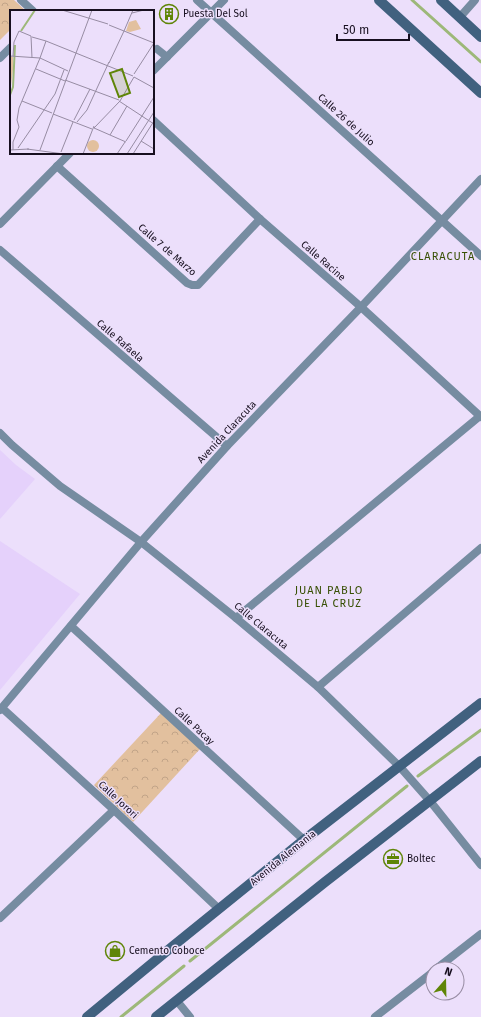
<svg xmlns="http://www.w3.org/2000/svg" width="481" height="1017" font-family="'Fira Sans',sans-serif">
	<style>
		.built { fill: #e5d1fb }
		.forest { fill: url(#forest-crowns) }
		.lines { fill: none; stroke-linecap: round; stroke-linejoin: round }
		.stream { stroke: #9db879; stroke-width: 3 }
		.minor { stroke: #768ca1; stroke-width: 8 }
		.secondary { stroke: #41617f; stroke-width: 10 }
		.labels { text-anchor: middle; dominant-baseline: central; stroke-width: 3; stroke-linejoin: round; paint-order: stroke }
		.poi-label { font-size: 10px; fill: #170f1f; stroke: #ecdffb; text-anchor: start }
		.street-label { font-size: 10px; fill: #170f1f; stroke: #ecdffb }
		.neighbourhood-label { font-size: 11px; letter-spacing: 1px; fill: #385004; stroke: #ecdffb }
		.inset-river { fill: none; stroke: #9db879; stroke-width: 2 }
		.inset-road { fill: none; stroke: #978ca3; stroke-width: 1 }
		.view { fill: #5f8507; fill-opacity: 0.15; stroke: #5f8507; stroke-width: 2 }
		.inset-edge { fill: none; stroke: #170f1f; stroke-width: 2 }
	</style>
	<defs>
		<pattern id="forest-crowns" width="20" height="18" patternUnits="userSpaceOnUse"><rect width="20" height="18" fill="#e2c09e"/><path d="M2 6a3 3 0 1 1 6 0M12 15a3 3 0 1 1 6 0" fill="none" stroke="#c1a488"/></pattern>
	</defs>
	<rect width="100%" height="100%" fill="#ecdffb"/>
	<!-- built -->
	<g class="built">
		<path d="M0 450 16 465 35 479 0 519Z"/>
		<path d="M0 541 80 594 0 690Z"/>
	</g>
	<!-- forest -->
	<g class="forest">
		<path d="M0 0H14L26 11H11V29L0 40Z"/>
		<path d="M162 712 200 749 133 822 94 785Z"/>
	</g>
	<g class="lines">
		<!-- stream -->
		<g class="stream">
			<path d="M412 0 481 62"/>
			<path d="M418 776 481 730"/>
			<path d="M190 961 407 786"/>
			<path d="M121 1017 184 966"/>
		</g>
		<!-- minor -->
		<g class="minor">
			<path d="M21 0 33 11"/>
			<path d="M197 0 481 256"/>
			<path d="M460 17 475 0"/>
			<path d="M157 49 167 57"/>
			<path d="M0 58 11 47"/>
			<path d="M153 71 224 0"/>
			<path d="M153 120 260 219 361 307 481 417"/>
			<path d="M57 166 187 283 192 285H198L260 219"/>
			<path d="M0 224 70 153"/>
			<path d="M0 250 227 446"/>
			<path d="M0 433 12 445 60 486 141 542 236 618 318 687 400 767 430 801 481 865"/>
			<path d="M236 618 480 416"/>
			<path d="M71 626 304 840"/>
			<path d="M318 687 481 548"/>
			<path d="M2 708 114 810 219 909"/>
			<path d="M0 710 141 542 227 446 361 307 481 179"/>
			<path d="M0 918 114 810"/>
			<path d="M436 969 481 934"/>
			<path d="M177 1001 190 1017"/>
			<path d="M375 1017 433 972"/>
		</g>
		<!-- secondary -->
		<g class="secondary">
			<path d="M379 0 481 93"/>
			<path d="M441 0 481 37"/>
			<path d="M87 1017 173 946 304 840 481 703"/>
			<path d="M156 1017 325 882 481 761"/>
		</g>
	</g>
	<!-- icons -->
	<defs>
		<symbol id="building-ring" viewBox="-11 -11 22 22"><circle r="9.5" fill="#ecdffb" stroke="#5f8507" stroke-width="1.5"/><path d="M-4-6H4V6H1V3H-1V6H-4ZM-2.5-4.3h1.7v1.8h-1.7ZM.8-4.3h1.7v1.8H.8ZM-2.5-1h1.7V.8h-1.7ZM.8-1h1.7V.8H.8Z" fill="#5f8507"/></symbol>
		<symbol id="office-ring" viewBox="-11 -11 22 22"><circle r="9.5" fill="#ecdffb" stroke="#5f8507" stroke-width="1.5"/><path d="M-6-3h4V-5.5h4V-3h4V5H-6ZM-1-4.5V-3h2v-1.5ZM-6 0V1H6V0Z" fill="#5f8507"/></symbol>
		<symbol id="shop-ring" viewBox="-11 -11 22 22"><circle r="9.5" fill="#ecdffb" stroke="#5f8507" stroke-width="1.5"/><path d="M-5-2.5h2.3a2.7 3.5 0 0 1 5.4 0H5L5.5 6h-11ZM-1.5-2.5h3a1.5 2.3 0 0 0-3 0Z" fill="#5f8507"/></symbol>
	</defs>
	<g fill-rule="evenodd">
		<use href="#building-ring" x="158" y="3" width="22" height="22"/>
		<use href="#office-ring" x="382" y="848" width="22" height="22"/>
		<use href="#shop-ring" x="104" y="940" width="22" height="22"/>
	</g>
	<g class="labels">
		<!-- poi labels -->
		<g class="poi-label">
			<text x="183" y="14">Puesta Del Sol</text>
			<text x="407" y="859">Boltec</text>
			<text x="129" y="951">Cemento Coboce</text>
		</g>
		<!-- street labels -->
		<g class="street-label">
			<text transform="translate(346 120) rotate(42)">Calle 26 de Julio</text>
			<text transform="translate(167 250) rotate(41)">Calle 7 de Marzo</text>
			<text transform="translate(323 261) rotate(41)">Calle Racine</text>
			<text transform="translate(120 341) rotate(41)">Calle Rafaela</text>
			<text transform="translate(227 432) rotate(-47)">Avenida Claracuta</text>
			<text transform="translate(261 626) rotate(40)">Calle Claracuta</text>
			<text transform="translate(194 726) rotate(43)">Calle Pacay</text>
			<text transform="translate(118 800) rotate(43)">Calle Jorori</text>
			<text transform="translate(283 858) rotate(-39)">Avenida Alemania</text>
		</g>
		<!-- neighbourhood labels -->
		<g class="neighbourhood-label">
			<text x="443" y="256">CLARACUTA</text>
			<text x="329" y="590">JUAN PABLO<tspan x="329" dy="13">DE LA CRUZ</tspan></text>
		</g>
	</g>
	<!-- overview -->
	<g transform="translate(10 10)">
		<rect width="144" height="144" fill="#ecdffb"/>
		<path d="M126 10 131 19 120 22 116 21 119 12ZM0 46 3 47V59L0 84Z" fill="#e2c09e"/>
		<path d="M77 136a6 6 0 1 1 12 0a6 6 0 1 1-12 0Z" fill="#e2c09e"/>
		<path class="inset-river" d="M11 21 25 0M0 85 3 77 5 35"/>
		<path class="inset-road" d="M52 0 98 14M122 3 134 0M99 15 144 33M114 21 123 0M22 27 36 31M0 46 30 48 36 31 123 66M3 46 4 32 9 21 21 26 22 48M99 53 114 21M26 59 55 71M124 64 144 33M124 67 144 78M55 70 109 90M12 91 42 103M109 91 144 114M43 104 82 119M64 110 80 79M67 112 77 100 99 52M84 118 110 91 124 67M84 118 116 132M100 125 117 96M116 131 144 87M131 131 144 139M8 138 45 84 54 60M17 139 54 144M0 140 19 139M3 140V132L9 117 7 110 9 98 30 48 58 61M30 140 82 0M51 142 63 112M73 144 84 116M107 144 115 132M117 144 144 102M123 144 144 111"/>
		<path class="view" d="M112 59 120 83 109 87 100 63Z"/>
		<rect width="144" height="144" class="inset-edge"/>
	</g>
	<!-- north arrow -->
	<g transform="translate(445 981) rotate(20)"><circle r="19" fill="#ecdffb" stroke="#978ca3"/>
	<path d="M0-3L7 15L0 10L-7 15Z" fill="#5f8507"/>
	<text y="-6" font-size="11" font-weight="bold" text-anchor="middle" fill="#170f1f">N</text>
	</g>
	<!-- scale -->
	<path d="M337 34v6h72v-6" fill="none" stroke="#170f1f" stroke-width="2"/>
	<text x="343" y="34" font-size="12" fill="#170f1f" stroke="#ecdffb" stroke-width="3" paint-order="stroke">50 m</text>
</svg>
